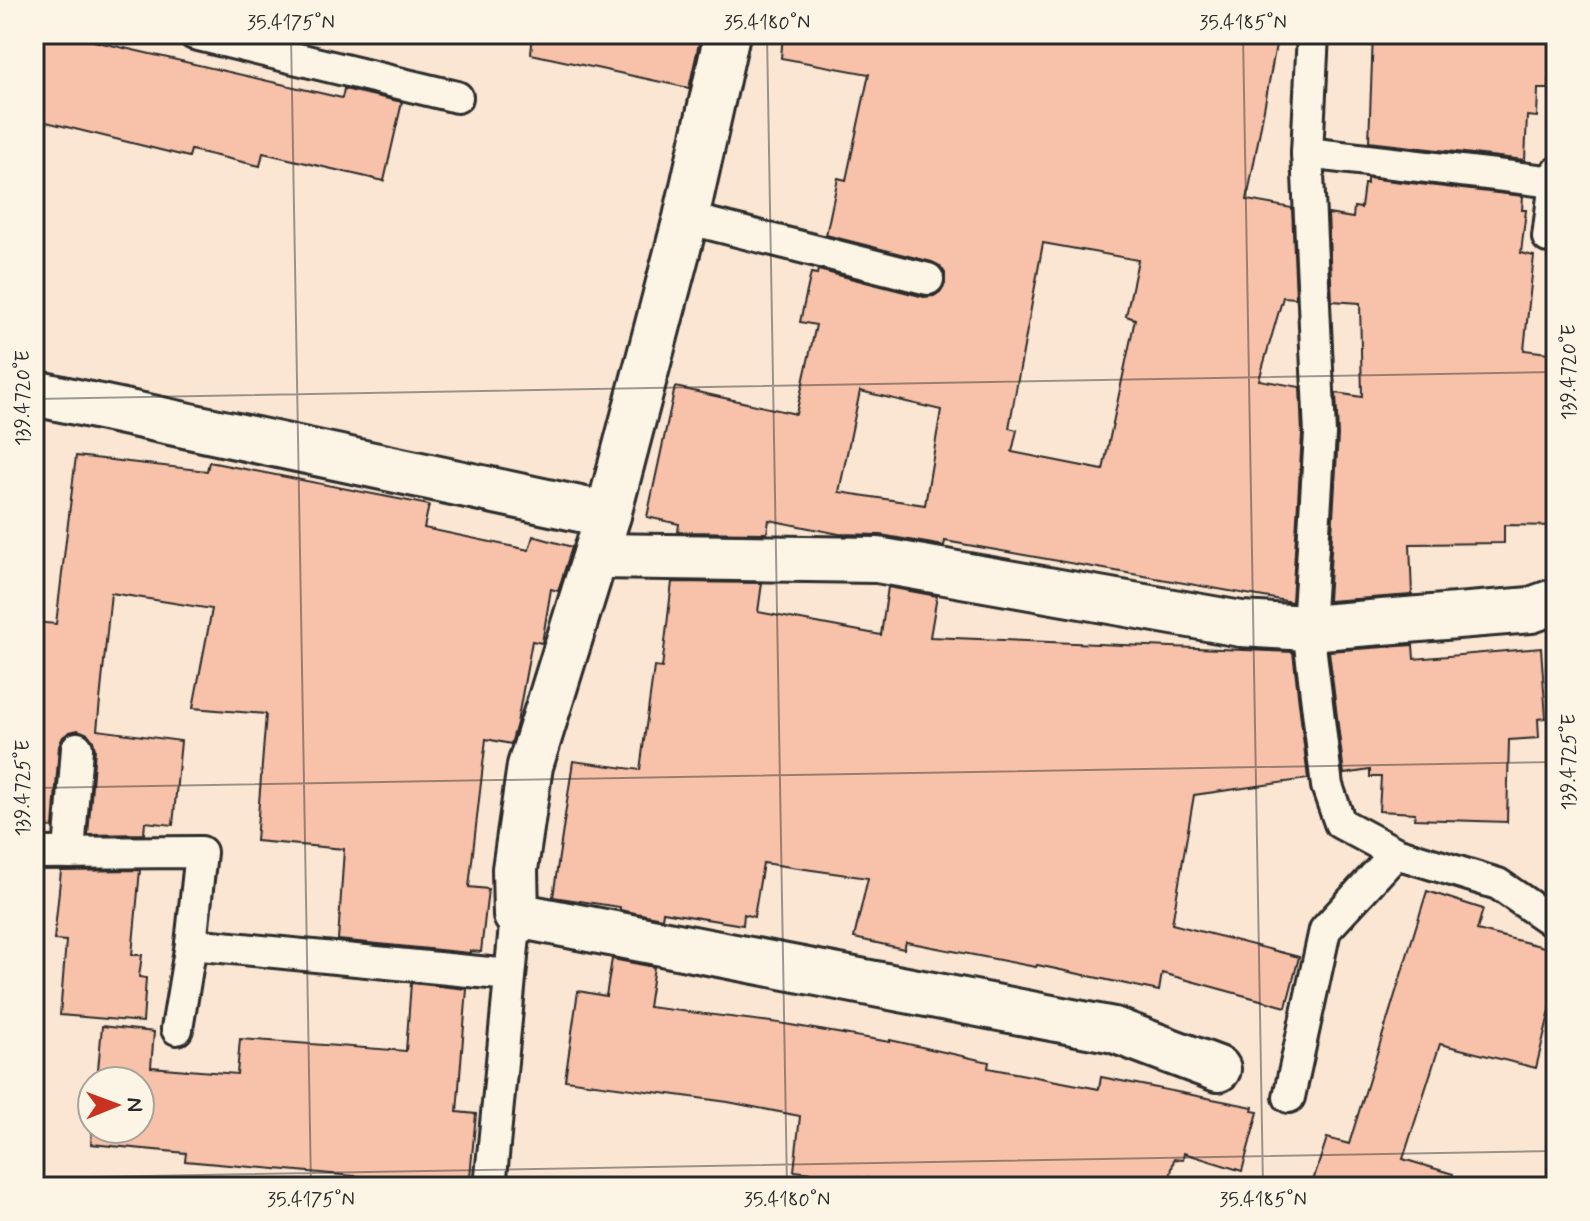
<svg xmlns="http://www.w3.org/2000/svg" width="1590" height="1221" font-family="Mynerve,sans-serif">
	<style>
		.building { fill: #f7c2a9; stroke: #2b2b2b; stroke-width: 2; fill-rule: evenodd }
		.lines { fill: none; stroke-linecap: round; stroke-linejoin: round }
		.lane-casing { stroke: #2b2b2b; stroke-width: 36 }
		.street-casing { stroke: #2b2b2b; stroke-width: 50 }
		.lane { stroke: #fcf5e5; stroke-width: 30 }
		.street { stroke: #fcf5e5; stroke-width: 44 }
		.ticks { fill: none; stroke: #2b2b2b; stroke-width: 2; stroke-opacity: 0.45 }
		.neatline { fill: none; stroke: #2b2b2b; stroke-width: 3 }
		.ticks-label { font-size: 20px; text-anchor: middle; fill: #2b2b2b }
	</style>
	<rect width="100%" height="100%" fill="#fae6d3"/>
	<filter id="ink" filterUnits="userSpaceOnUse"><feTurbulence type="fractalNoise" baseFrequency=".0125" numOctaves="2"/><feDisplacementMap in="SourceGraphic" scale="16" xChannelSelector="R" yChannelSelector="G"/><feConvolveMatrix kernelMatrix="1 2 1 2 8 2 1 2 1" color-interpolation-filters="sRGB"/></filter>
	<g filter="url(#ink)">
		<!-- building -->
		<g class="building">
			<path d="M34 34H63L342 98 344 89 402 102 384 181 263 153 260 166 191 150 189 157 34 119Z"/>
			<path d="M533 34H701L689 88 531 54Z"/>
			<path d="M783 34H1278L1247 200 1292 208 1296 298 1283 297 1259 380 1300 387 1302 434 1292 602 945 541 944 546 881 535 839 534 769 520 767 533 678 532 679 524 647 517 675 387 796 414 816 325 800 322 811 273 817 274 818 270 924 297 934 296 940 292 945 284V273L940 266 932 262 826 235 838 178 846 180 869 74 781 58ZM1043 243 1138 260 1126 316 1135 319 1103 470 1012 452 1017 430 1009 428ZM860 391 941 410 925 505 839 492Z"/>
			<path d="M1373 34H1553L1549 89H1538L1537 117 1527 116 1525 160 1369 142Z"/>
			<path d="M1367 178 1523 196 1522 210H1526L1521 253 1534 256 1524 350 1556 354V526L1504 525V543L1410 544 1412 595 1328 601 1338 435 1336 393 1362 397 1360 303 1332 301 1328 214 1353 218 1354 207 1361 208 1364 184H1367Z"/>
			<path d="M76 456 207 471 209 462 429 505 424 528 529 550 533 536 572 547 558 591 551 589 542 643 532 641 517 723 511 744 486 739 469 887 488 889 481 952 470 951V953L338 940 344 849 256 841 266 714 193 708 212 609 111 593 97 730 181 741 173 825 145 822 144 834 88 835 95 749 93 741 88 734 78 730 70 732 63 737 59 746 53 827 34 825V622L56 624Z"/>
			<path d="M672 582 762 583 758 612 881 635 888 587 937 596 930 637 1293 652 1308 779 1194 795 1172 924 1299 957 1286 1007 1162 973 1159 991 1037 965 1036 967 906 942 904 949 854 938 868 878 763 863 754 917 744 914 743 925 663 912 662 918 620 910V907L553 897 573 761 640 770 654 667 662 668Z"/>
			<path d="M1413 645 1414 659 1541 648 1546 718 1538 719 1539 738 1509 740 1507 822 1414 819 1415 813 1379 811 1381 777H1370V770L1344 774 1329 651Z"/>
			<path d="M140 870 132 955H142L139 977 146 978 143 1022 60 1015 66 941 54 940 61 871Z"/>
			<path d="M1427 891 1483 909 1477 930 1556 950V986L1536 1068 1440 1044 1403 1159 1453 1174 1451 1187H1311L1327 1138 1349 1144Z"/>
			<path d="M612 959 654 967 648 1007 779 1023 890 1042V1040L989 1062 988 1068 1099 1089 1101 1077 1253 1107 1252 1111 1258 1112 1242 1171 1184 1153 1183 1160 1174 1159 1168 1187H879L880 1180 794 1171 800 1116 728 1102 565 1080 578 991 606 996Z"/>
			<path d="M411 983 467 989 457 1112 476 1114 469 1187H374L375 1178 185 1161 186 1153 91 1144 92 1129H140V1081H97L102 1026 154 1032 151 1067 237 1074 240 1039 406 1051Z"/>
		</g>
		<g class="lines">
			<defs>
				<g id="lane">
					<path d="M194 34 457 97"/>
					<path d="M1313 34 1307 153 1320 434 1308 628 1327 786 1340 823 1396 853 1498 884 1556 924"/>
					<path d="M1307 153 1555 182"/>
					<path d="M686 218 928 279"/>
					<path d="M1548 237 1556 173"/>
					<path d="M34 853 201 852 191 944 177 1029"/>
					<path d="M69 853 77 748"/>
					<path d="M191 944 510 975"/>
					<path d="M1289 1097 1325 930 1396 853"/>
					<path d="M490 1187 516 915"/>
				</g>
				<g id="street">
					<path d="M34 393 608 515 530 766 515 869 516 915 1114 1030 1218 1069"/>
					<path d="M608 515 686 218 727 34"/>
					<path d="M596 556 877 560 1241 624 1308 628 1531 610 1556 601"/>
				</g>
			</defs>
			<!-- lane casing -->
			<use href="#lane" class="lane-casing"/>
			<!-- street casing -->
			<use href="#street" class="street-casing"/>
			<!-- lane -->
			<use href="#lane" class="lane"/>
			<!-- street -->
			<use href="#street" class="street"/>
		</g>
	</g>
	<!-- ticks -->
	<path class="ticks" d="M291 34 311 1187M767 34 787 1187M1243 34 1263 1187M34 399 1556 372M34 788 1556 762M34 1178 1556 1151"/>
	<!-- margin -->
	<rect width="1590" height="1221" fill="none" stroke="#fcf5e5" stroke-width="88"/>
	<!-- north arrow -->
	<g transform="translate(116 1105) rotate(89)"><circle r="38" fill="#fcf5e5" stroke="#a8a49b" stroke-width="2"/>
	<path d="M0-6L14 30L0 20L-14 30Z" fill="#c8321e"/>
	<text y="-12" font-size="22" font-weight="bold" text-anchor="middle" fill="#2b2b2b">N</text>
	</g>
	<rect x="44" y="44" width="1502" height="1133" class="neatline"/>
	<g class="ticks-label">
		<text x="291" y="29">35.4175°N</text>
		<text x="767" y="29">35.4180°N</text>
		<text x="1243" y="29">35.4185°N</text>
		<text transform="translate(1568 372) rotate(-90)" y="7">139.4720°E</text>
		<text transform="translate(22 398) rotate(-90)" y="7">139.4720°E</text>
		<text transform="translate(1568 762) rotate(-90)" y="7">139.4725°E</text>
		<text transform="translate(22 788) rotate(-90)" y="7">139.4725°E</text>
		<text x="311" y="1206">35.4175°N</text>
		<text x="787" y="1206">35.4180°N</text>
		<text x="1263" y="1206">35.4185°N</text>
	</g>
</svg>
